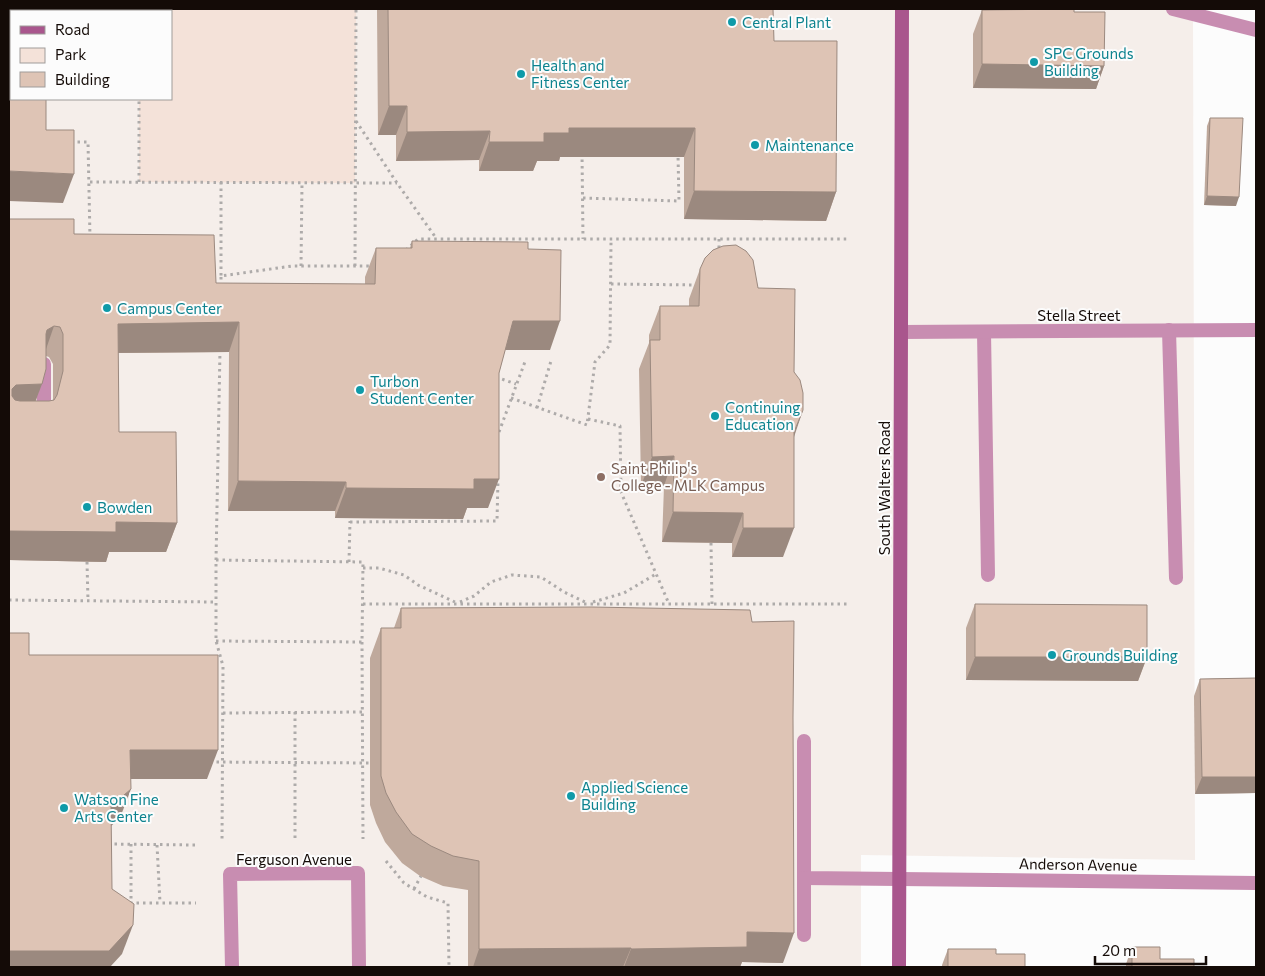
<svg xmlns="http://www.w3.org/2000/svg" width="1265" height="976" font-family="Commissioner,sans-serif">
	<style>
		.built { fill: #f5eeea; fill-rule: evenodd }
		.green { fill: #f4e2d9 }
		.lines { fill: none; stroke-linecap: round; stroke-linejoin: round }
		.path { stroke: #aeabaa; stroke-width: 3; stroke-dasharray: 2.5 4; stroke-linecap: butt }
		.service { stroke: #c88db1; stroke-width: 14 }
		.minor { stroke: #c88db1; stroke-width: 14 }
		.secondary { stroke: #a9568d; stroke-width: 14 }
		.wall { fill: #bfa99c; fill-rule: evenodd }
		.shaded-wall { fill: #9b897f }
		.building { fill: #dec4b5; stroke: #9b897f; fill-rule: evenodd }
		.culture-dot { fill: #0f9aa8; stroke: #fcfcfc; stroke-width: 2 }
		.education-dot { fill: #8d6e63; stroke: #fcfcfc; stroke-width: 2 }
		.labels { text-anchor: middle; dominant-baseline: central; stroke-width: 4; stroke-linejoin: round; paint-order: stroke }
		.culture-label { font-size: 15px; fill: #0d838f; stroke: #fcfcfc; text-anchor: start }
		.street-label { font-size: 15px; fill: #140b07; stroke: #fcfcfc }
		.education-label { font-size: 15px; fill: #785e54; stroke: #fcfcfc; text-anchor: start }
	</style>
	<rect width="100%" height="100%" fill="#fcfcfc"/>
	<!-- built -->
	<path class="built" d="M9 9H1193L1195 860 861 855V967H9ZM11 11H171V99H11Z"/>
	<!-- green -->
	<path class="green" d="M139 9H356L355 183 139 182V99H171V11H139Z"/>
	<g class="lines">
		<!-- path -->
		<g class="path">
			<path d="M139 11V9"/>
			<path d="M356 121 397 183 436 238"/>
			<path d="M71 142H88L90 238"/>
			<path d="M582 153 583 239"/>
			<path d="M90 182 397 183"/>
			<path d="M139 182V99"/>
			<path d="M221 182V276"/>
			<path d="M583 198 679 201 678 155"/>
			<path d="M719 239V252"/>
			<path d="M406 250 418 239H848"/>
			<path d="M301 266 302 183"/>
			<path d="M355 266 356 9"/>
			<path d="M611 284 696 285"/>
			<path d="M221 286V276L292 266H373"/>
			<path d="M496 377 516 384"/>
			<path d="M511 398 587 425 595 362 610 345 611 242"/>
			<path d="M537 408 551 361"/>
			<path d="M588 419 620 426 621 492 669 604"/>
			<path d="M499 432 526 359"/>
			<path d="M350 522 497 521 498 479"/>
			<path d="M711 543 712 604"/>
			<path d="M216 560 220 350"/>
			<path d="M87 562 88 601"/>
			<path d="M349 562 350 521"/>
			<path d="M363 568H379L404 575 418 585 455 602"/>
			<path d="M9 600 216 602"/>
			<path d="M460 602 474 596 491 582 512 575 541 577 564 592 587 603"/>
			<path d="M593 602 624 593 656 574"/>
			<path d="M363 604H849"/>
			<path d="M216 641 362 642 363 562 216 560V641L223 666 222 841"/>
			<path d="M362 642 363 839"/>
			<path d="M295 712V840"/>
			<path d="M223 713 363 712"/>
			<path d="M210 762 370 763"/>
			<path d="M108 844 197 845"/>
			<path d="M131 844V903"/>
			<path d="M157 845 160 903"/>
			<path d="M386 861 404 883 427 897 448 903 449 967"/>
			<path d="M414 889 421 876"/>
			<path d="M130 903H196"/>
		</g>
		<!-- service -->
		<g class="service">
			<path d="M1169 330 1176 578"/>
			<path d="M984 332 988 575"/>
			<path d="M9 422H38L44 400V364"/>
			<path d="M804 741V878L899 879"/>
			<path d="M804 878V935"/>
		</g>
		<!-- minor -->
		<g class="minor">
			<path d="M1173 9 1256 30"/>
			<path d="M901 332 1256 330"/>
			<path d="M899 879 1256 883"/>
			<path d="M232 967 230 874 358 873 359 967"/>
		</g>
		<!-- secondary -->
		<path class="secondary" d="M899 967 902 9"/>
	</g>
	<!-- wall -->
	<g class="wall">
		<path d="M377 9H773L774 41 836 192 826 221 684 219V157H560L559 161H537L533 171H479V160L396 161V135H378Z"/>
		<path d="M982 10 1074 12 1104 66 1096 89 973 88V34Z"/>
		<path d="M1210 118 1236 206 1204 205 1207 126Z"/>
		<path d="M9 219 74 234 216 283 365 284V277L376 248H410L412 241 528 249 550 350H505L499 373 488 508H467L463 519 335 518V511H228L229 352 118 353 119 432 177 523 166 552H109L106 562 9 560ZM46 356 49 357 53 364V400L49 401H36Z"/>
		<path d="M700 269 758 288 794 372V437L783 557H732V543L662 542 664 486H641L639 369 649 343V335L660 306H689V299Z"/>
		<path d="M975 604 1147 657 1138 681 966 680V628Z"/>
		<path d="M401 608 783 963 742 962 740 967H468V890L443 886 420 876 402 863 385 842 376 823 370 805V658L381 628H394Z"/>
		<path d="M1256 678V793L1195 794 1194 696 1200 679Z"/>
		<path d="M1132 947 1160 959 1194 967H1126V964Z"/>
		<path d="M948 949 996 954 1025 967H942V965Z"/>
	</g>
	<!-- shaded-wall -->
	<g class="shaded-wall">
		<path d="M982 64 1104 66 1096 89 973 88Z"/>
		<path d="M389 106H407L396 135H378Z"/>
		<path d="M569 128H695L684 157H560L559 161H537L533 171H479L489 142Z"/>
		<path d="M490 131 479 160 396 161 407 132Z"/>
		<path d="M9 171 74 174 63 203 9 201Z"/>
		<path d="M694 191 836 192 826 221 684 219Z"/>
		<path d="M1207 196 1239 197 1236 206 1204 205Z"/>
		<path d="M513 321H560L550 350H503Z"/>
		<path d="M239 322 229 352 107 353 118 324Z"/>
		<path d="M54 326 44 355 37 359 47 330Z"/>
		<path d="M42 384 31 413 9 414 12 389 16 385Z"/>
		<path d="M803 410 793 440 794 432Z"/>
		<path d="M674 456 664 486H641L652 457Z"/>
		<path d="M474 479H499L488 508H467L463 519 335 518 346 488Z"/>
		<path d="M238 481 346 482 335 511H228Z"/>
		<path d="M673 512 743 513 732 543 662 542Z"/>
		<path d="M116 522 177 523 166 552H109L106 562 9 560V531Z"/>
		<path d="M743 528H794L783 557H732Z"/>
		<path d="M975 657H1147L1138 681 966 680Z"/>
		<path d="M130 750H218L207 779H119Z"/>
		<path d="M1202 777H1256V793L1195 794Z"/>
		<path d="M131 789 120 818 101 835 111 806Z"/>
		<path d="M133 925 122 954 110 967H9V951Z"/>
		<path d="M747 932 794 933 783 963 742 962 740 967H624L631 949Z"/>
		<path d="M631 948 623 967H473L479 949Z"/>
	</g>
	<!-- building -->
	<g class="building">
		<path d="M9 9H108V11H11V99H46V130H74V174L9 171Z"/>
		<path d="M388 9H773L774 41H837L836 192 694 191 695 128H569V133H544V142H489L490 131 407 132V106H389Z"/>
		<path d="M1074 9V12H1105L1104 66 982 64V10Z"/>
		<path d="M1210 118H1243L1239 197 1207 196Z"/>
		<path d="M9 219H74V234L214 235 216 283 375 284 376 248H412V241L528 242V249L561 250 560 321H513L499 373V479H474V489L346 488V482L238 481 239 322 118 324 119 432H176L177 523 116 522V532L9 531ZM54 326 60 327 63 334V371L57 395 54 400 49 401H20L15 400 12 396V389L16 385 42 384 46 369V334L47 330Z"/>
		<path d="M736 245 746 251 753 260 758 288 795 289 794 372 800 380 803 393V410L794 432V528H743V513L673 512 674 456 652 457 650 340H660V306H699L700 269 705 258 713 250 723 246Z"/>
		<path d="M975 604 1147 605V657H975Z"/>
		<path d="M592 607 750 610 752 622 794 621 793 717 794 933 747 932V947L631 949V948L479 949V861L453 856 431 846 412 834 396 812 386 793 381 776V628H401V608Z"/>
		<path d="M9 633H29V655H218V750H130L131 789 111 806 112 889 134 904 133 925 109 951H9Z"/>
		<path d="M1256 678V777H1202L1200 679Z"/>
		<path d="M1132 947H1160V959H1194V967H1132Z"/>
		<path d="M948 949H996V954H1025V967H948Z"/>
	</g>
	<!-- markers -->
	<g class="culture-dot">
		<circle cx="732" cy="22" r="5"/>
		<circle cx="1034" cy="62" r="5"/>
		<circle cx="521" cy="74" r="5"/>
		<circle cx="755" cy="145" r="5"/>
		<circle cx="107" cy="308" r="5"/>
		<circle cx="360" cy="390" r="5"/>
		<circle cx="715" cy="416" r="5"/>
		<circle cx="87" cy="507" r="5"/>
		<circle cx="1052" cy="655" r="5"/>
		<circle cx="571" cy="796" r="5"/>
		<circle cx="64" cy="808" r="5"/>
	</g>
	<circle class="education-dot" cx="601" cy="477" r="5"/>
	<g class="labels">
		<!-- culture labels -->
		<g class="culture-label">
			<text x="742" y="22">Central Plant</text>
			<text x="1044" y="53">SPC Grounds<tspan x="1044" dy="17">Building</tspan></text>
			<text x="531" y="65">Health and<tspan x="531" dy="17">Fitness Center</tspan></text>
			<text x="765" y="145">Maintenance</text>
			<text x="117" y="308">Campus Center</text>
			<text x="370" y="381">Turbon<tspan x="370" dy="17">Student Center</tspan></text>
			<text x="725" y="407">Continuing<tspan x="725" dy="17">Education</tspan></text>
			<text x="97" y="507">Bowden</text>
			<text x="1062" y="655">Grounds Building</text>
			<text x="581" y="787">Applied Science<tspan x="581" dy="17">Building</tspan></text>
			<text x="74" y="799">Watson Fine<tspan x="74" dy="17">Arts Center</tspan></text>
		</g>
		<!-- street labels -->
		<g class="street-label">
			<text x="1079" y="315">Stella Street</text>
			<text transform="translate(884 488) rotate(-90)">South Walters Road</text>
			<text x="294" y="859">Ferguson Avenue</text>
			<text transform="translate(1078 864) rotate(1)">Anderson Avenue</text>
		</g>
		<!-- education labels -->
		<g class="education-label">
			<text x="611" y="468">Saint Philip's<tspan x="611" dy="17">College - MLK Campus</tspan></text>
		</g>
	</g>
	<!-- border -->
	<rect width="1265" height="976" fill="none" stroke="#140b07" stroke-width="20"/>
	<!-- legend -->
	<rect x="10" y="10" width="162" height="90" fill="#fcfcfc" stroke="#9f9c9a"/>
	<rect x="20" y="26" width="25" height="8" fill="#a9568d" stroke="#9f9c9a"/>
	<text x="55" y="35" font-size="15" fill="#140b07">Road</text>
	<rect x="20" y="48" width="25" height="15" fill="#f4e2d9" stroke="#9f9c9a"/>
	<text x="55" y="60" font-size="15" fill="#140b07">Park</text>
	<rect x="20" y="72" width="25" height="15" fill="#dec4b5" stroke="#9f9c9a"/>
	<text x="55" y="85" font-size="15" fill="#140b07">Building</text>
	<!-- scale -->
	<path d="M1095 956v8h111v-8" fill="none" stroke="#140b07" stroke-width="2.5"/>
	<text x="1102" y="956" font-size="15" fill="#140b07" stroke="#fcfcfc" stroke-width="4" paint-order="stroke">20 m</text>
</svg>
